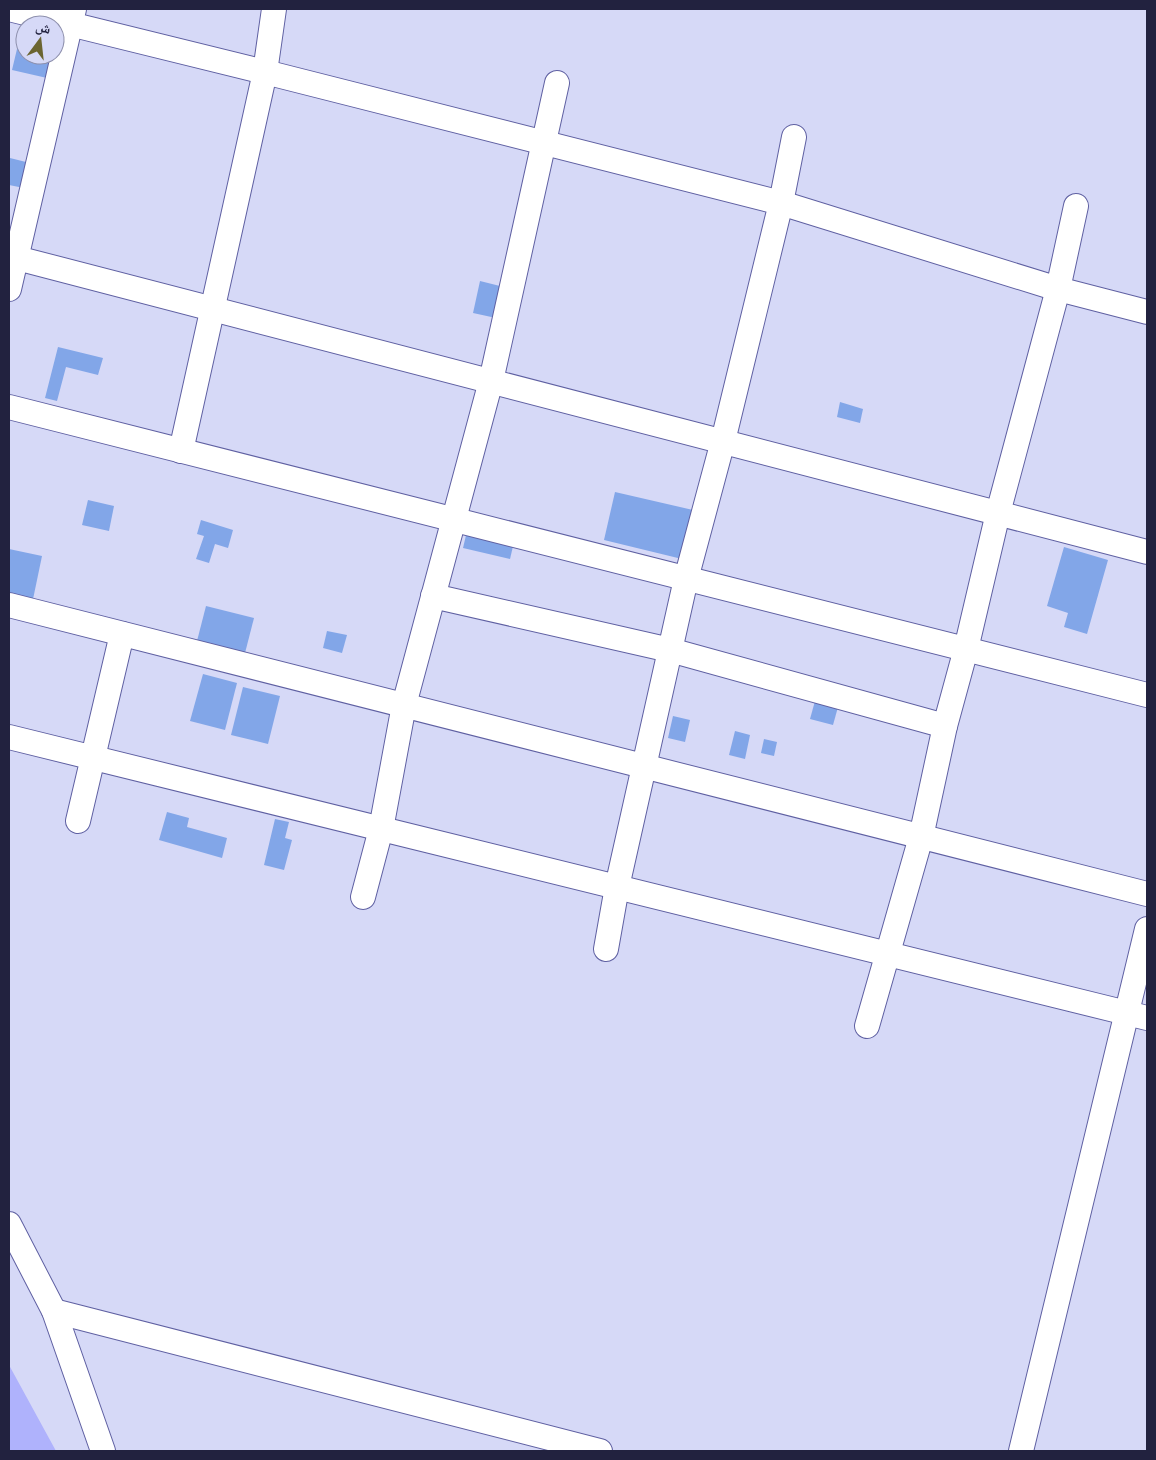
<svg xmlns="http://www.w3.org/2000/svg" width="1156" height="1460" font-family="'Open Sans','Noto Naskh Arabic',sans-serif">
	<style>
		.green { fill: #afb2fc }
		.building { fill: #82a6e8 }
		.lines { fill: none; stroke-linecap: round; stroke-linejoin: round }
		.minor-casing { stroke: #5f60a2; stroke-width: 26 }
		.minor { stroke: #fff; stroke-width: 24 }
	</style>
	<rect width="100%" height="100%" fill="#d6d9f7"/>
	<!-- green -->
	<path class="green" d="M9 1364V1365L56 1451H9Z"/>
	<!-- building -->
	<g class="building">
		<path d="M22 28H25V55H52L47 78 12 70Z"/>
		<path d="M10 158 30 163 24 188 9 185Z"/>
		<path d="M480 281 504 287 496 318 473 313Z"/>
		<path d="M58 347 103 358 98 375 66 367 57 401 45 398Z"/>
		<path d="M840 402 863 409 860 423 837 417Z"/>
		<path d="M615 492 693 510 682 559 604 540Z"/>
		<path d="M88 500 114 506 109 531 82 525Z"/>
		<path d="M201 520 233 530 228 548 215 544 209 563 196 559 204 536 197 534Z"/>
		<path d="M467 531 514 542 510 559 463 548Z"/>
		<path d="M1064 547 1108 560 1087 634 1064 627 1068 613 1047 606Z"/>
		<path d="M9 549 42 556 32 604 9 599Z"/>
		<path d="M206 606 254 618 245 653 197 641Z"/>
		<path d="M327 631 347 635 342 653 323 648Z"/>
		<path d="M203 674 237 683 225 730 190 721Z"/>
		<path d="M243 687 280 696 268 744 231 735Z"/>
		<path d="M815 701 838 707 833 725 810 719Z"/>
		<path d="M673 716 690 720 685 742 668 738Z"/>
		<path d="M735 731 750 735 745 759 729 755Z"/>
		<path d="M764 739 777 742 774 756 761 753Z"/>
		<path d="M167 812 189 818 187 827 227 838 222 858 159 840Z"/>
		<path d="M275 819 289 822 285 838 292 840 284 870 264 865Z"/>
	</g>
	<g class="lines">
		<defs>
			<g id="minor">
				<path d="M9 9 265 72 781 203 1058 289 1147 312"/>
				<path d="M9 256 1147 552"/>
				<path d="M9 289 74 9"/>
				<path d="M9 407 1147 695"/>
				<path d="M181 451 265 72 274 9"/>
				<path d="M433 596 670 650 945 726"/>
				<path d="M9 605 1147 894"/>
				<path d="M9 737 1147 1018"/>
				<path d="M78 821 122 634"/>
				<path d="M363 897 381 829 404 705 491 381 557 83"/>
				<path d="M606 949 617 887 686 579 723 441 781 203 794 137"/>
				<path d="M867 1026 921 837 945 726 966 649 998 513 1058 289 1076 206"/>
				<path d="M9 1224 54 1311 103 1451"/>
				<path d="M54 1311 600 1451"/>
				<path d="M1021 1451 1147 929"/>
			</g>
		</defs>
		<!-- minor casing -->
		<use href="#minor" class="minor-casing"/>
		<!-- minor -->
		<use href="#minor" class="minor"/>
	</g>
	<!-- border -->
	<rect width="1156" height="1460" fill="none" stroke="#22223f" stroke-width="20"/>
	<!-- north arrow -->
	<g transform="translate(40 40) rotate(15)"><circle r="24" fill="#d6d9f7" stroke="#8e90ad"/>
	<path d="M0-4L9 19L0 12L-9 19Z" fill="#6b6531"/>
	<text y="-8" font-size="14" font-weight="bold" text-anchor="middle" fill="#22223f">ش</text>
	</g>
</svg>
